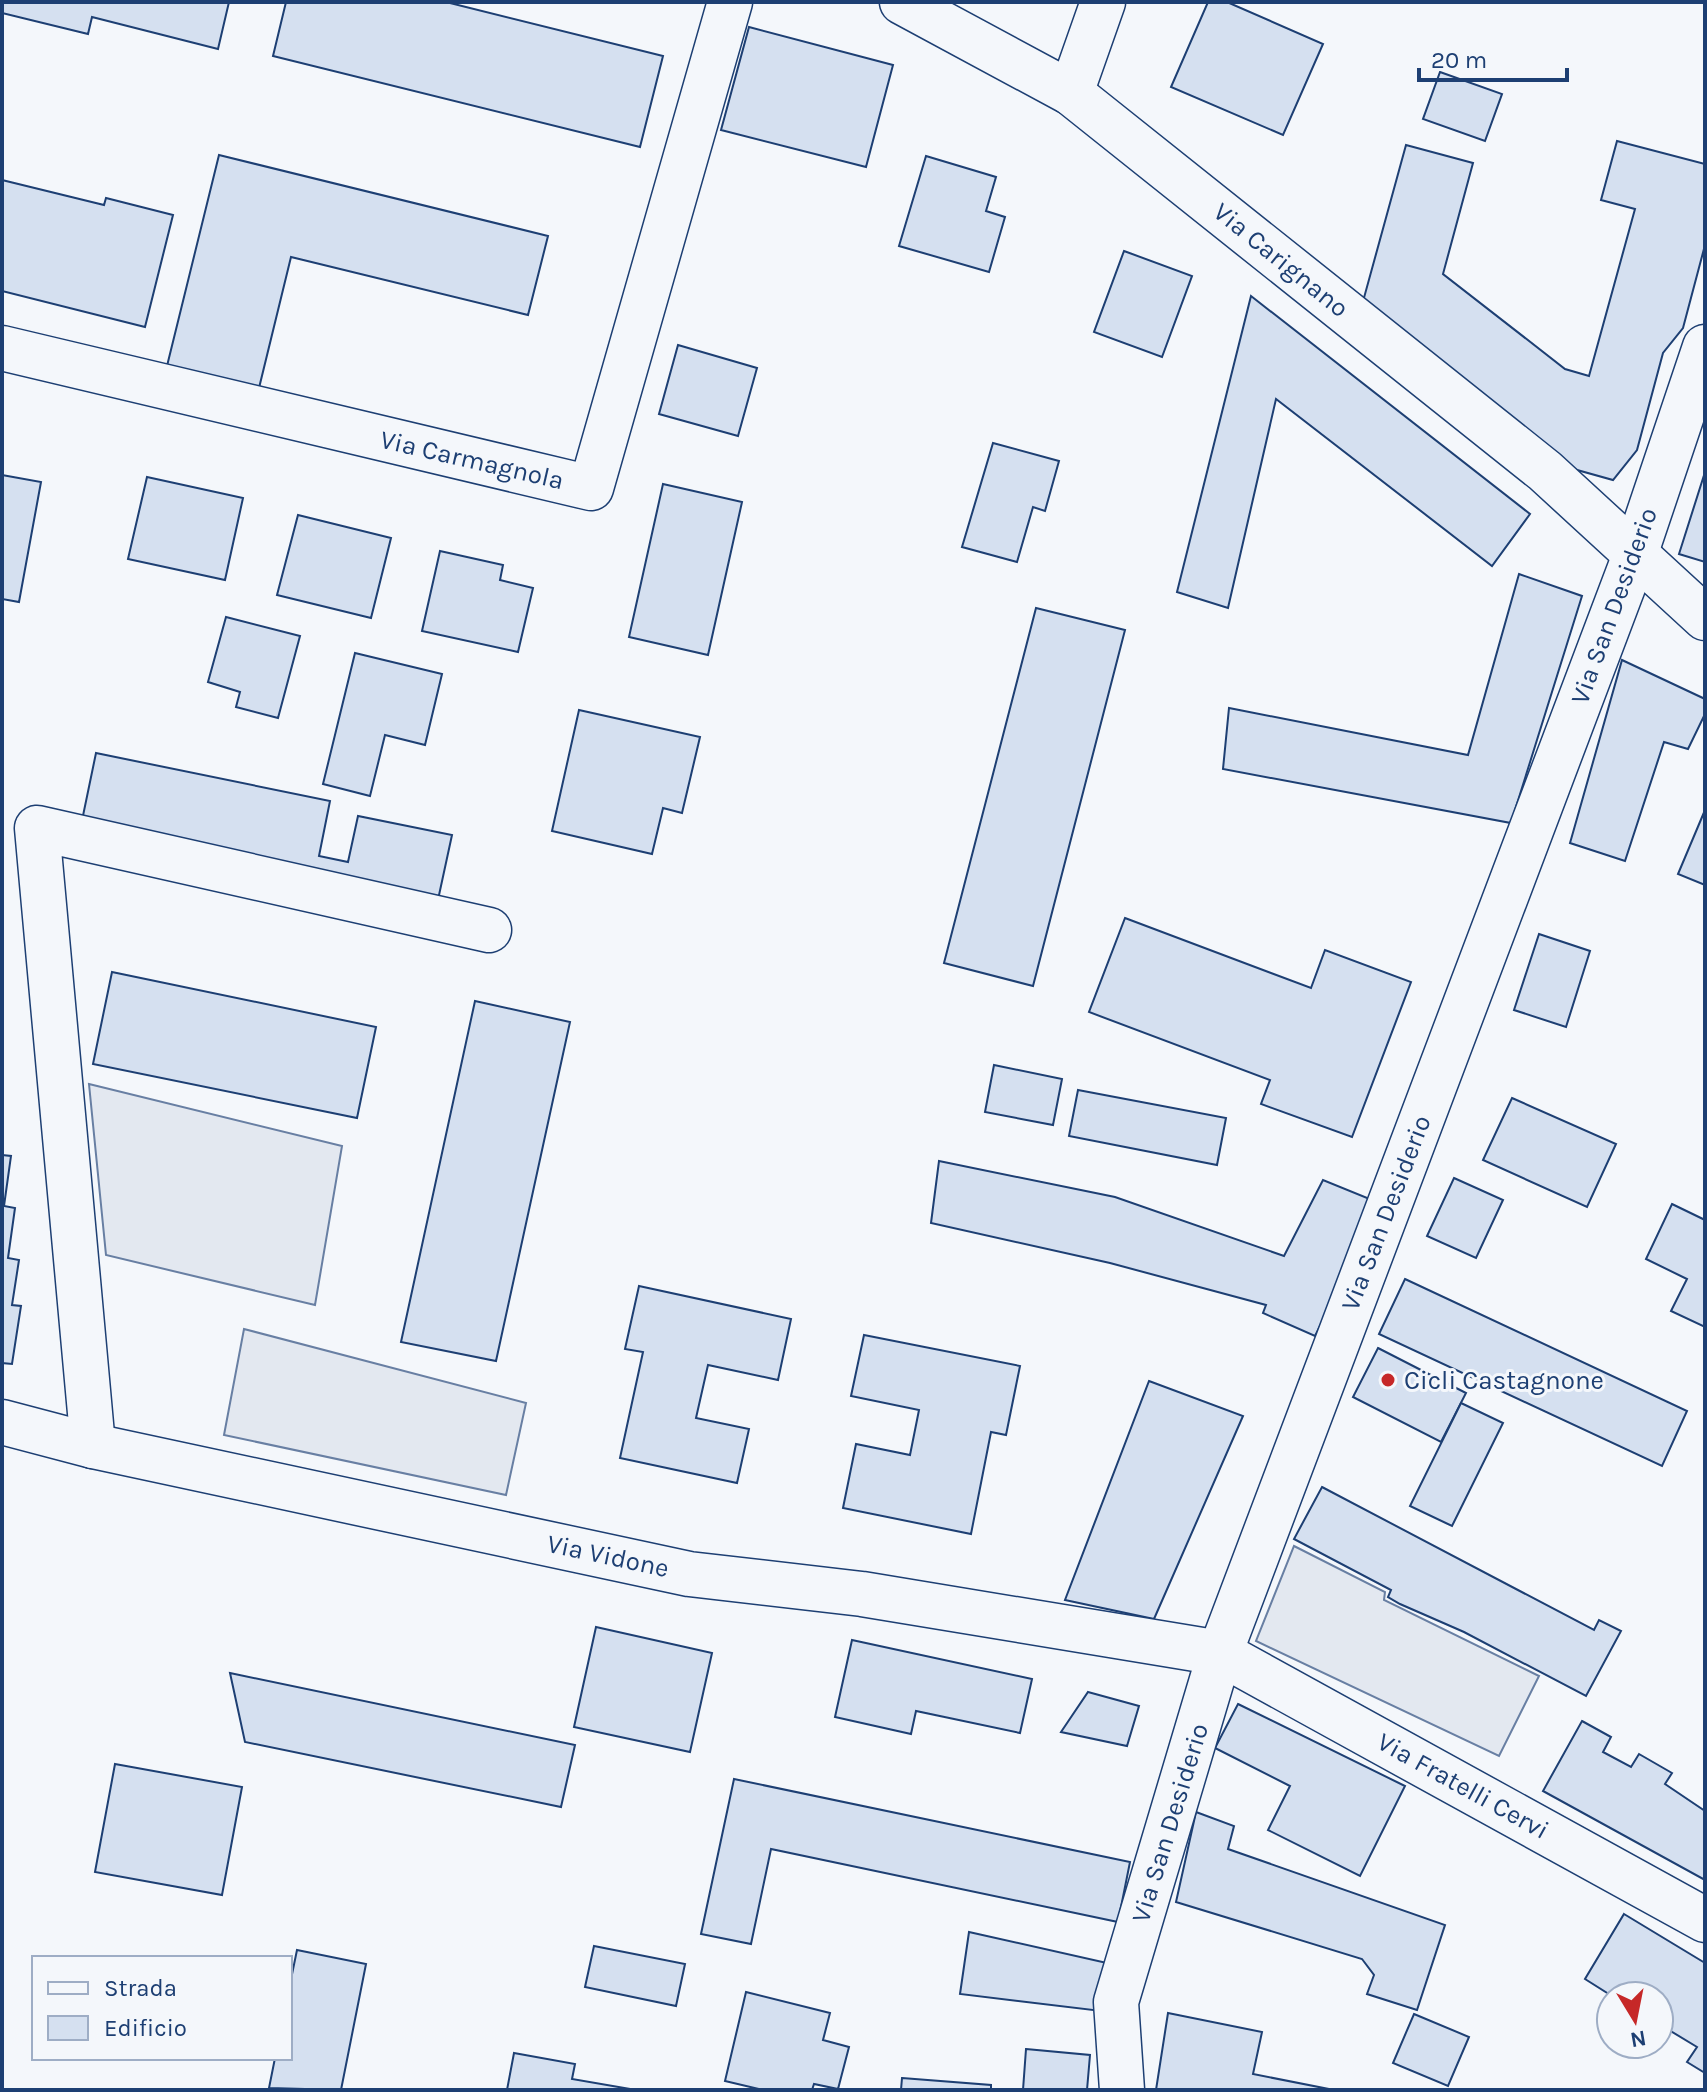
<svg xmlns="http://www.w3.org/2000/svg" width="1707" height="2092" font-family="Karla,sans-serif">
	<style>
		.parking { fill: #e3e8f0; stroke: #687fa3; stroke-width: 2 }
		.building { fill: #d5e0f0; stroke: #1d3f73; stroke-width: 2 }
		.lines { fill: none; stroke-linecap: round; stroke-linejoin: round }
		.street-casing { stroke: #1d3f73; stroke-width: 47 }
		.street { stroke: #f4f7fb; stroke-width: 44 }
		.poi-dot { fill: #c62828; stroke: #f4f7fb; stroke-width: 3 }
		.labels { text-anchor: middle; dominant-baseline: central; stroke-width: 6; stroke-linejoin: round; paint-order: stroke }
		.street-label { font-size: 26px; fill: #1d3f73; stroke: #f4f7fb }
		.poi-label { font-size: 26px; fill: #1d3f73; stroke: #f4f7fb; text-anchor: start }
	</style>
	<rect width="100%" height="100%" fill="#f4f7fb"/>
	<!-- parking -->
	<g class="parking">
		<path d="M89 1084 342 1146 315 1305 106 1255Z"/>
		<path d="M244 1329 526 1403 506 1495 224 1435Z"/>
		<path d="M1294 1546 1385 1592 1384 1600 1539 1676 1499 1756 1256 1641Z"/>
	</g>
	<!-- building -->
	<g class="building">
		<path d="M3 2H229L218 49 92 17 88 34 2 13Z"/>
		<path d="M286 2H446L663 56 640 147 273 56Z"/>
		<path d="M1208 2H1227L1323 44 1283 135 1171 87Z"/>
		<path d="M749 27 893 65 866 167 721 130Z"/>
		<path d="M1440 72 1502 94 1485 141 1423 119Z"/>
		<path d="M1617 141 1705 164V245L1683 328 1663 353 1637 450 1613 480 1570 468 1362 305 1406 145 1473 163 1443 274 1565 369 1589 376 1635 209 1601 200Z"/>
		<path d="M219 155 548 236 528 315 291 257 259 388 167 366Z"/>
		<path d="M926 156 996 177 986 211 1005 217 989 272 899 246Z"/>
		<path d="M2 180 104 205 106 198 173 215 145 327 2 291Z"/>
		<path d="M1124 251 1192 276 1162 357 1094 332Z"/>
		<path d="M1251 296 1530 514 1492 566 1276 399 1228 608 1177 592Z"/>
		<path d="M678 345 757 368 738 436 659 414Z"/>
		<path d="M993 443 1059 461 1045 511 1033 507 1017 562 962 547Z"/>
		<path d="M1705 472V562L1679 554Z"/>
		<path d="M2 475 41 482 19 602 2 599Z"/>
		<path d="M147 477 243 498 225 580 128 559Z"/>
		<path d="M663 484 742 502 708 655 629 637Z"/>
		<path d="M298 515 391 538 371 618 277 595Z"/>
		<path d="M440 551 503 565 500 580 533 588 518 652 422 631Z"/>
		<path d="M1519 574 1582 596 1511 823 1223 769 1229 708 1468 755Z"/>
		<path d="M1036 608 1125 630 1033 986 944 963Z"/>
		<path d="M226 617 300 636 278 718 236 707 240 692 208 682Z"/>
		<path d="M355 653 442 674 425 745 385 735 370 796 323 784Z"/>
		<path d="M1622 660 1705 699V714L1688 749 1664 742 1625 861 1570 843Z"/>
		<path d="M579 710 700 737 682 813 663 808 652 854 552 831Z"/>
		<path d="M96 753 330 801 319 856 348 862 358 816 452 835 436 909 79 835Z"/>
		<path d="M1705 810V885L1678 874Z"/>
		<path d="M1125 918 1311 988 1325 950 1411 982 1352 1137 1261 1104 1270 1080 1089 1012Z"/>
		<path d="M1539 934 1590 951 1566 1027 1514 1010Z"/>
		<path d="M112 972 376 1027 357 1118 93 1064Z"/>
		<path d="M475 1001 570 1022 496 1361 401 1342Z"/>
		<path d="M994 1065 1062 1079 1053 1125 985 1112Z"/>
		<path d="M1078 1090 1226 1118 1217 1165 1069 1136Z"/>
		<path d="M1512 1098 1616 1144 1587 1207 1483 1160Z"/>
		<path d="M2 1155 11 1156 4 1206 15 1208 8 1258 19 1260 12 1305 21 1306 12 1364 2 1363Z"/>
		<path d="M939 1161 1115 1197 1284 1256 1323 1180 1382 1204 1315 1336 1263 1313 1266 1305 1110 1263 931 1223Z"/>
		<path d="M1454 1178 1503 1200 1476 1258 1427 1236Z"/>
		<path d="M1672 1204 1705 1220V1327L1671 1311 1687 1279 1646 1259Z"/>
		<path d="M1405 1279 1687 1411 1662 1466 1379 1334Z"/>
		<path d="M639 1286 791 1319 778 1380 708 1365 696 1418 749 1429 737 1483 620 1458 643 1352 625 1349Z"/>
		<path d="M864 1335 1020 1366 1006 1435 991 1432 971 1534 843 1508 856 1444 910 1455 919 1410 851 1396Z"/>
		<path d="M1378 1348 1466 1393 1441 1442 1353 1397Z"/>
		<path d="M1149 1381 1243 1416 1154 1619 1065 1600Z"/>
		<path d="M1461 1403 1503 1423 1452 1526 1410 1506Z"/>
		<path d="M1322 1487 1594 1630 1599 1620 1621 1631 1586 1696 1464 1632 1400 1604 1388 1597 1391 1590 1294 1539Z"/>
		<path d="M596 1627 712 1653 690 1752 574 1727Z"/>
		<path d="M852 1640 1032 1679 1020 1733 916 1711 911 1734 835 1717Z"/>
		<path d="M230 1673 575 1745 561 1807 245 1742Z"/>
		<path d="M1088 1692 1139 1706 1127 1746 1061 1732Z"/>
		<path d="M1238 1704 1405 1786 1360 1876 1268 1830 1290 1786 1215 1748Z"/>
		<path d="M1582 1721 1611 1737 1603 1752 1631 1767 1639 1754 1672 1773 1665 1784 1705 1811V1880L1543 1791Z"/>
		<path d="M115 1764 242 1787 222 1895 95 1872Z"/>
		<path d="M734 1779 1130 1862 1118 1922 771 1849 751 1944 701 1934Z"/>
		<path d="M1196 1812 1234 1826 1228 1849 1445 1925 1417 2010 1367 1994 1374 1975 1362 1959 1176 1902Z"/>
		<path d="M1624 1914 1705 1963V2073L1687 2062 1697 2047 1659 2024V1996H1612L1585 1979Z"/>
		<path d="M969 1932 1107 1963 1101 2011 960 1994Z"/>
		<path d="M594 1946 685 1964 676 2006 585 1987Z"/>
		<path d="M297 1950 366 1964 341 2090 269 2088 275 2058H290V1984Z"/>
		<path d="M746 1992 830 2013 823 2040 849 2047 838 2089 814 2084 812 2090H763L725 2081Z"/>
		<path d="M1168 2013 1262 2032 1253 2074 1334 2090H1156Z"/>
		<path d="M1414 2014 1469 2037 1448 2086 1393 2063Z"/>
		<path d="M1026 2049 1090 2055 1087 2090H1023Z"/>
		<path d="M514 2053 575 2064 572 2079 636 2090H507Z"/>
		<path d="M902 2078 991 2085V2090H901Z"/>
	</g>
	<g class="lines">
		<defs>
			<g id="street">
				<path d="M902 2 1071 93 1545 471 1705 618"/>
				<path d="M1071 93 1103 2"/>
				<path d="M2 348 591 488 730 2"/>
				<path d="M2 1422 93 1446 689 1574 862 1594 1220 1653 1705 1920"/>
				<path d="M93 1446 37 828 489 930"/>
				<path d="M1122 2090 1116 2002 1220 1653 1635 555 1705 347"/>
			</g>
		</defs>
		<!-- street casing -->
		<use href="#street" class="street-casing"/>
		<!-- street -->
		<use href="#street" class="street"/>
	</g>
	<!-- markers -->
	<circle class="poi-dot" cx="1388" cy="1380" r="8"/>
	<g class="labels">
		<!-- street labels -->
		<g class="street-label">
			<text transform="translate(1281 260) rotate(39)">Via Carignano</text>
			<text transform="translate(472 460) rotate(13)">Via Carmagnola</text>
			<text transform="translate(1614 606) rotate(-70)">Via San Desiderio</text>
			<text transform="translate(1386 1213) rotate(-69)">Via San Desiderio</text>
			<text transform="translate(608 1556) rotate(12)">Via Vidone</text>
			<text transform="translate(1463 1786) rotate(29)">Via Fratelli Cervi</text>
			<text transform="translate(1170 1823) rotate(-73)">Via San Desiderio</text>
		</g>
		<!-- poi labels -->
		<g class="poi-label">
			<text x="1404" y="1380">Cicli Castagnone</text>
		</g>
	</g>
	<!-- border -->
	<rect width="1707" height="2092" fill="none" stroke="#1d3f73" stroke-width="8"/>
	<!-- legend -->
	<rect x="32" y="1956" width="260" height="104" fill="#f4f7fb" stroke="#9eadc5" stroke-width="2"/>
	<rect x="48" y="1982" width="40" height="12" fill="#f4f7fb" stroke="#9eadc5" stroke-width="2"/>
	<text x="104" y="1996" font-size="24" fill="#1d3f73">Strada</text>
	<rect x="48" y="2016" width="40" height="24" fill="#d5e0f0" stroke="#9eadc5" stroke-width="2"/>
	<text x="104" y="2036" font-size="24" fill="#1d3f73">Edificio</text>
	<!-- north arrow -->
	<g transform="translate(1635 2020) rotate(170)"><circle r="38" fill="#f4f7fb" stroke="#9eadc5" stroke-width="2"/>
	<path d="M0-6L14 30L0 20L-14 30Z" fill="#c62828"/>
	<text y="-12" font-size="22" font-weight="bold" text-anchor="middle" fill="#1d3f73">N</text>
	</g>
	<!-- scale -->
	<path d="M1419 68v12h148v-12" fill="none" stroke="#1d3f73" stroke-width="4"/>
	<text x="1431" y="68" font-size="24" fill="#1d3f73" stroke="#f4f7fb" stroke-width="6" paint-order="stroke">20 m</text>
</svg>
